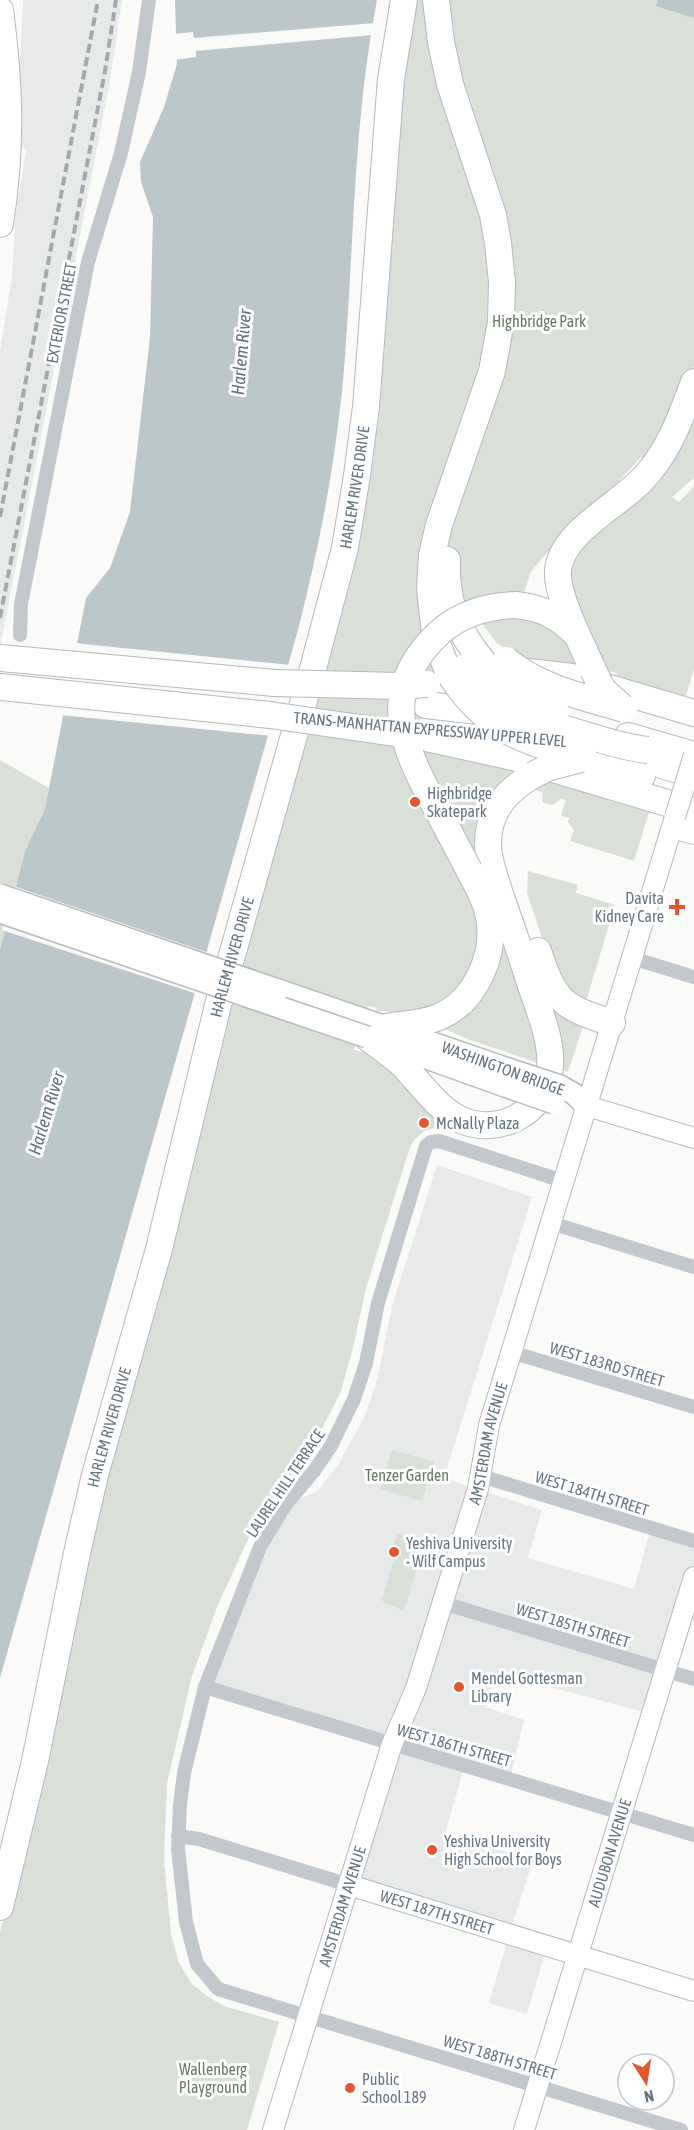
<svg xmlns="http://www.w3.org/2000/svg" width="694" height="2130" font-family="'Asap Condensed',sans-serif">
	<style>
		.built { fill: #e8e9e9 }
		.green { fill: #dadfd7 }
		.water { fill: #bbc7cb }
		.pier { fill: #fafaf8 }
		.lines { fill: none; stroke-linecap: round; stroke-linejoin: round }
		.secondary-casing { stroke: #b3babf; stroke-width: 22 }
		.primary-casing { stroke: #b5babe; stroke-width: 24 }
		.highway-casing { stroke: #b4b9bd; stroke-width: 28 }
		.street { stroke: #c3c8cc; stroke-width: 14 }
		.secondary { stroke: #fff; stroke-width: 20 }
		.primary { stroke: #fff; stroke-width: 21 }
		.highway { stroke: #fff; stroke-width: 26 }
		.rail { stroke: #a2aab0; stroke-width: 4; stroke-dasharray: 9 4.5; stroke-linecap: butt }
		.secondary-bridge-casing { stroke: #b3babf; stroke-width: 22; stroke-linecap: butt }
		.primary-bridge-casing { stroke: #b5babe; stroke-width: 24; stroke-linecap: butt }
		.highway-bridge-casing { stroke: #b4b9bd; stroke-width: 28; stroke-linecap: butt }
		.secondary-bridge { stroke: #fff; stroke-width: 20 }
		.primary-bridge { stroke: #fff; stroke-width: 21 }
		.highway-bridge { stroke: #fff; stroke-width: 26 }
		.poi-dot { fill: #e4572e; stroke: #fff; stroke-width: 2 }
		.labels { text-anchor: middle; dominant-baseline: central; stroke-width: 6; stroke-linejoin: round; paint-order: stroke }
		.street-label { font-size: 16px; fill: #657683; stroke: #fff }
		.park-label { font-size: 16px; fill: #687a64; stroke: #fff }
		.poi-label { font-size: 16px; fill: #657683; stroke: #fff; text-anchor: start }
		.water-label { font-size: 18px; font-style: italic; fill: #60757c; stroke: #fff }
	</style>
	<rect width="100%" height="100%" fill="#fafaf8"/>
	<!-- built -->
	<g class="built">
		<path d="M23 0H122L110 81 0 648V351L12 276 16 210 26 152 18 139V94Z"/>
		<path d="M437 1165 532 1197 444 1478 542 1510 528 1558 634 1589 651 1528 694 1541V1577L652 1714 497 1673 485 1707 524 1720 510 1779 465 1765 445 1833 533 1860 509 1935 547 1946 527 2014 489 2003 509 1935 349 1885 392 1744 205 1687 286 1504 318 1491 339 1463 364 1418 377 1380 392 1306Z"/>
	</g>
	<!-- green -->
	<g class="green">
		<path d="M413 0H694V365L681 403 657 454 640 458 611 490 543 557 530 573 523 597 559 628 583 669 550 661 526 659 510 653 496 642 480 621 425 627 435 673 425 678 417 750 450 753 524 770 518 775 474 906 479 938 469 975 441 1005 391 1016 388 1011H376L377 1008 368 1006 354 1050 361 1052 363 1050 365 1051 401 1071 449 1127C432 1126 418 1131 410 1147L366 1288 353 1348 341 1391 313 1446 256 1522 217 1607 192 1676 167 1783 164 1859 171 1934 179 1963 192 1984 207 1996 224 2006 279 2022 247 2130H0V1932L20 1857 97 1498 352 549 379 418 393 170Z"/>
		<path d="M694 404V478L672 497 679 502 694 486V668L685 700 616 677 617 673 601 669 576 614 567 567Z"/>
		<path d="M0 760 49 788 45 809 25 851 0 950Z"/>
		<path d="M545 778 601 795 609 801 649 812 634 861 570 841 574 830 568 822 569 818 561 816 566 800 561 799 552 805 542 802 543 793 531 788Z"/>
		<path d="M528 871 578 885 576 893 615 905 584 1008 555 977 527 893Z"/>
		<path d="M494 906 533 1031 539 1063 470 1040 440 1027 456 1018Z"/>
		<path d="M541 984 584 1023 568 1072 558 1069Z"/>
		<path d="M392 1450 434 1462 422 1501 380 1489Z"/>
		<path d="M397 1533 411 1536 409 1544 413 1553 421 1555 404 1610 384 1603 382 1599 395 1556 393 1550Z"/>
	</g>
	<!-- water -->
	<g class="water">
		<path d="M175 0H377C354 118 354 238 345 357 338 450 321 540 298 630L0 1678V950L25 851 45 809 86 598 110 568 130 512 150 337 153 217 141 182 140 162 164 107 177 64Z"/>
		<path d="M658 0H694V18L656 6Z"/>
	</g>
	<!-- pier -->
	<g class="pier">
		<path d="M375 23 373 35 196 51V57L174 60 173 34 193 32 194 38Z"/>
		<path d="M74 643 291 665 271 736 60 715Z"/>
		<path d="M13 886 209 953 197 994 2 930Z"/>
	</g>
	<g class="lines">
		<defs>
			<g id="secondary">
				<path d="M672 828 694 834"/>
				<path d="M587 1106 694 1138"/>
				<path id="s1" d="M349 1885 694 1991"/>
				<path id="s2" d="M273 2130 392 1744 416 1688 478 1489 489 1425 675 817"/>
				<path id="s3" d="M524 2130 694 1577"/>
			</g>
			<g id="primary">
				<path d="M278 990 511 1070"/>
				<path d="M379 1041 505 1086"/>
				<path d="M560 1086 574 1094 587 1106"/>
			</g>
			<g id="highway">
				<path d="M436 0 441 42 450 84 493 215 498 243 502 282 501 322 492 371 439 525 432 555 430 588 432 608 436 641 448 671"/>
				<path d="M0 10C10 87 12 147 0 224"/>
				<path d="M447 560C445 601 458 633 485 664"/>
				<path d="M515 605C541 607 558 616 576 634"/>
				<path d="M0 658 275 683"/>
				<path d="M593 670C583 646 556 596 558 571 561 530 624 504 649 472 671 446 682 414 694 382"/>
				<path d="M520 671 572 677 694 713"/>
				<path d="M0 687 270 715"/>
				<path d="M426 705 495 713"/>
				<path d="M628 736 694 755"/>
				<path d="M422 737 513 757 694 811"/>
				<path d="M620 752 694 775"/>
				<path d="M584 758 642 776"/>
				<path d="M538 951C555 1002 562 1007 612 1023"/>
				<path d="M386 1027C404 1024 424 1024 441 1016 476 1000 496 954 489 917 486 900 477 885 469 870"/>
				<path d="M367 1037C379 1046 392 1055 403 1065 420 1083 437 1108 459 1119 477 1128 498 1127 516 1118 536 1108 548 1090 550 1067 552 1039 539 1010 530 983 521 954 511 925 501 897 496 880 488 862 488 844 488 811 506 791 533 775"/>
				<path id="s4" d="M0 1907 35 1761 77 1553 95 1475 159 1249 218 1005 315 661 345 548 357 475 366 407 391 79 404 0"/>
			</g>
		</defs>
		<!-- secondary casing -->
		<use href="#secondary" class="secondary-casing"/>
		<!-- primary casing -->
		<use href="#primary" class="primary-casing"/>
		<!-- highway casing -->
		<use href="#highway" class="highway-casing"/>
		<!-- street -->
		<g class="street">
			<path d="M20 635 21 604 88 262 121 153 139 72 149 0"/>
			<path d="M632 958 694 977"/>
			<path d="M563 1181 439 1141 431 1142 426 1146 378 1303 366 1363 354 1399 331 1446 314 1471 286 1504 260 1547 205 1687 184 1773 180 1805 178 1849 186 1922 197 1964 218 1989 681 2130"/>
			<path d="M551 1223 694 1267"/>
			<path d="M511 1352 694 1407"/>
			<path d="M481 1476 694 1541"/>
			<path d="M443 1603 694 1679"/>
			<path d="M205 1687 694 1835"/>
			<path d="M178 1836 199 1839 349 1885"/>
		</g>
		<!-- secondary -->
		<use href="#secondary" class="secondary"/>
		<!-- primary -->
		<use href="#primary" class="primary"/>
		<!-- highway -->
		<use href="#highway" class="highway"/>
		<!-- rail -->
		<g class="rail">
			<path d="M0 517 98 0"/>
			<path d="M0 618 105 71 116 0"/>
		</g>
		<defs>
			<path id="secondary-bridge" d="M675 817 694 755"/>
			<g id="primary-bridge">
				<path d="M0 895 278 990"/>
				<path d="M0 912 367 1037"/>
				<path d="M511 1070 560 1086"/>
				<path d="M505 1086 554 1103"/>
			</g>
			<g id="highway-bridge">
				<path d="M506 660C540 688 583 697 624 709"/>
				<path d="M485 664 513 688 556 712"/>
				<path d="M464 668C500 709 535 720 585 735 606 741 626 748 648 750"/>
				<path d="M593 670 603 690 622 707"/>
				<path d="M448 671C481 727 524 743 584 758"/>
				<path d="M275 683 401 686 427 684"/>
				<path d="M270 715 422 737"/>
				<path d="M533 775 547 768 581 759"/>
				<path d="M469 870C457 847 445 824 433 802 403 746 381 696 430 642 452 617 482 606 515 605"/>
			</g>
		</defs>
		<!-- secondary-bridge casing -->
		<use href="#secondary-bridge" class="secondary-bridge-casing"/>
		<!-- primary-bridge casing -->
		<use href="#primary-bridge" class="primary-bridge-casing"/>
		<!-- highway-bridge casing -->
		<use href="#highway-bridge" class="highway-bridge-casing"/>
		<!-- secondary-bridge -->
		<use href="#secondary-bridge" class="secondary-bridge"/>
		<!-- primary-bridge -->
		<use href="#primary-bridge" class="primary-bridge"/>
		<!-- highway-bridge -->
		<use href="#highway-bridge" class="highway-bridge"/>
	</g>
	<!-- markers -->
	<g class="poi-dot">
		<circle cx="415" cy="802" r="6"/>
		<path d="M674 898h6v6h6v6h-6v6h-6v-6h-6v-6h6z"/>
		<circle cx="424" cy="1123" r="6"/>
		<circle cx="394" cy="1552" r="6"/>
		<circle cx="459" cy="1687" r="6"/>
		<circle cx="432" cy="1850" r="6"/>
		<circle cx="350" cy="2088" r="6"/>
	</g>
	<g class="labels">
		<!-- street labels -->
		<g class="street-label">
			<text transform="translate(61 313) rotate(-79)">EXTERIOR STREET</text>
			<text stroke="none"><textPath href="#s4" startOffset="1464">HARLEM RIVER DRIVE</textPath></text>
			<text transform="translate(430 729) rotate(5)">TRANS-MANHATTAN EXPRESSWAY UPPER LEVEL</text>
			<text stroke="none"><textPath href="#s4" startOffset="978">HARLEM RIVER DRIVE</textPath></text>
			<text transform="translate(503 1068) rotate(20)">WASHINGTON BRIDGE</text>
			<text transform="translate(607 1364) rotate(17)">WEST 183RD STREET</text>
			<text stroke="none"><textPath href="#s4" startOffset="492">HARLEM RIVER DRIVE</textPath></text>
			<text stroke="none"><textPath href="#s2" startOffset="720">AMSTERDAM AVENUE</textPath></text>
			<text transform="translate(285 1483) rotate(-56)">LAUREL HILL TERRACE</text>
			<text transform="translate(592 1493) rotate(17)">WEST 184TH STREET</text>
			<text transform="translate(573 1625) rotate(17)">WEST 185TH STREET</text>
			<text transform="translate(454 1745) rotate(16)">WEST 186TH STREET</text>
			<text stroke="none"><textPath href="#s3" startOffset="290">AUDUBON AVENUE</textPath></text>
			<text stroke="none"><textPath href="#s2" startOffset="234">AMSTERDAM AVENUE</textPath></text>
			<text stroke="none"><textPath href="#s1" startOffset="92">WEST 187TH STREET</textPath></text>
			<text transform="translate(500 2057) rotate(17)">WEST 188TH STREET</text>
		</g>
		<!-- park labels -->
		<g class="park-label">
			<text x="539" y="321">Highbridge Park</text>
			<text x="407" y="1475">Tenzer Garden</text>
			<text x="213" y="2069">Wallenberg<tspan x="213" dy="18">Playground</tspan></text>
		</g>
		<!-- poi labels -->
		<g class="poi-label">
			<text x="427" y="793">Highbridge<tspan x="427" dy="18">Skatepark</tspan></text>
			<text x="664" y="898" text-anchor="end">Davita<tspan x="664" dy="18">Kidney Care</tspan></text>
			<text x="436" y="1123">McNally Plaza</text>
			<text x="406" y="1543">Yeshiva University<tspan x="406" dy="18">- Wilf Campus</tspan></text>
			<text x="471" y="1678">Mendel Gottesman<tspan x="471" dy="18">Library</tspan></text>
			<text x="444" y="1841">Yeshiva University<tspan x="444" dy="18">High School for Boys</tspan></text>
			<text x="362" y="2079">Public<tspan x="362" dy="18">School 189</tspan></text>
		</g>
		<!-- water labels -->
		<g class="water-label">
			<text transform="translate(241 352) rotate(-85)">Harlem River</text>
			<text transform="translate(46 1113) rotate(-73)">Harlem River</text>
		</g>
	</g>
	<!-- north arrow -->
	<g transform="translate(646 2082) rotate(168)"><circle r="28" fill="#ffffff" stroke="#c1c8cd" stroke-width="1.5"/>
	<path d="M0-4.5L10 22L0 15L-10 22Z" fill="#e4572e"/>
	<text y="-9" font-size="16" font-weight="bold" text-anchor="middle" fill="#657683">N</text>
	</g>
</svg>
